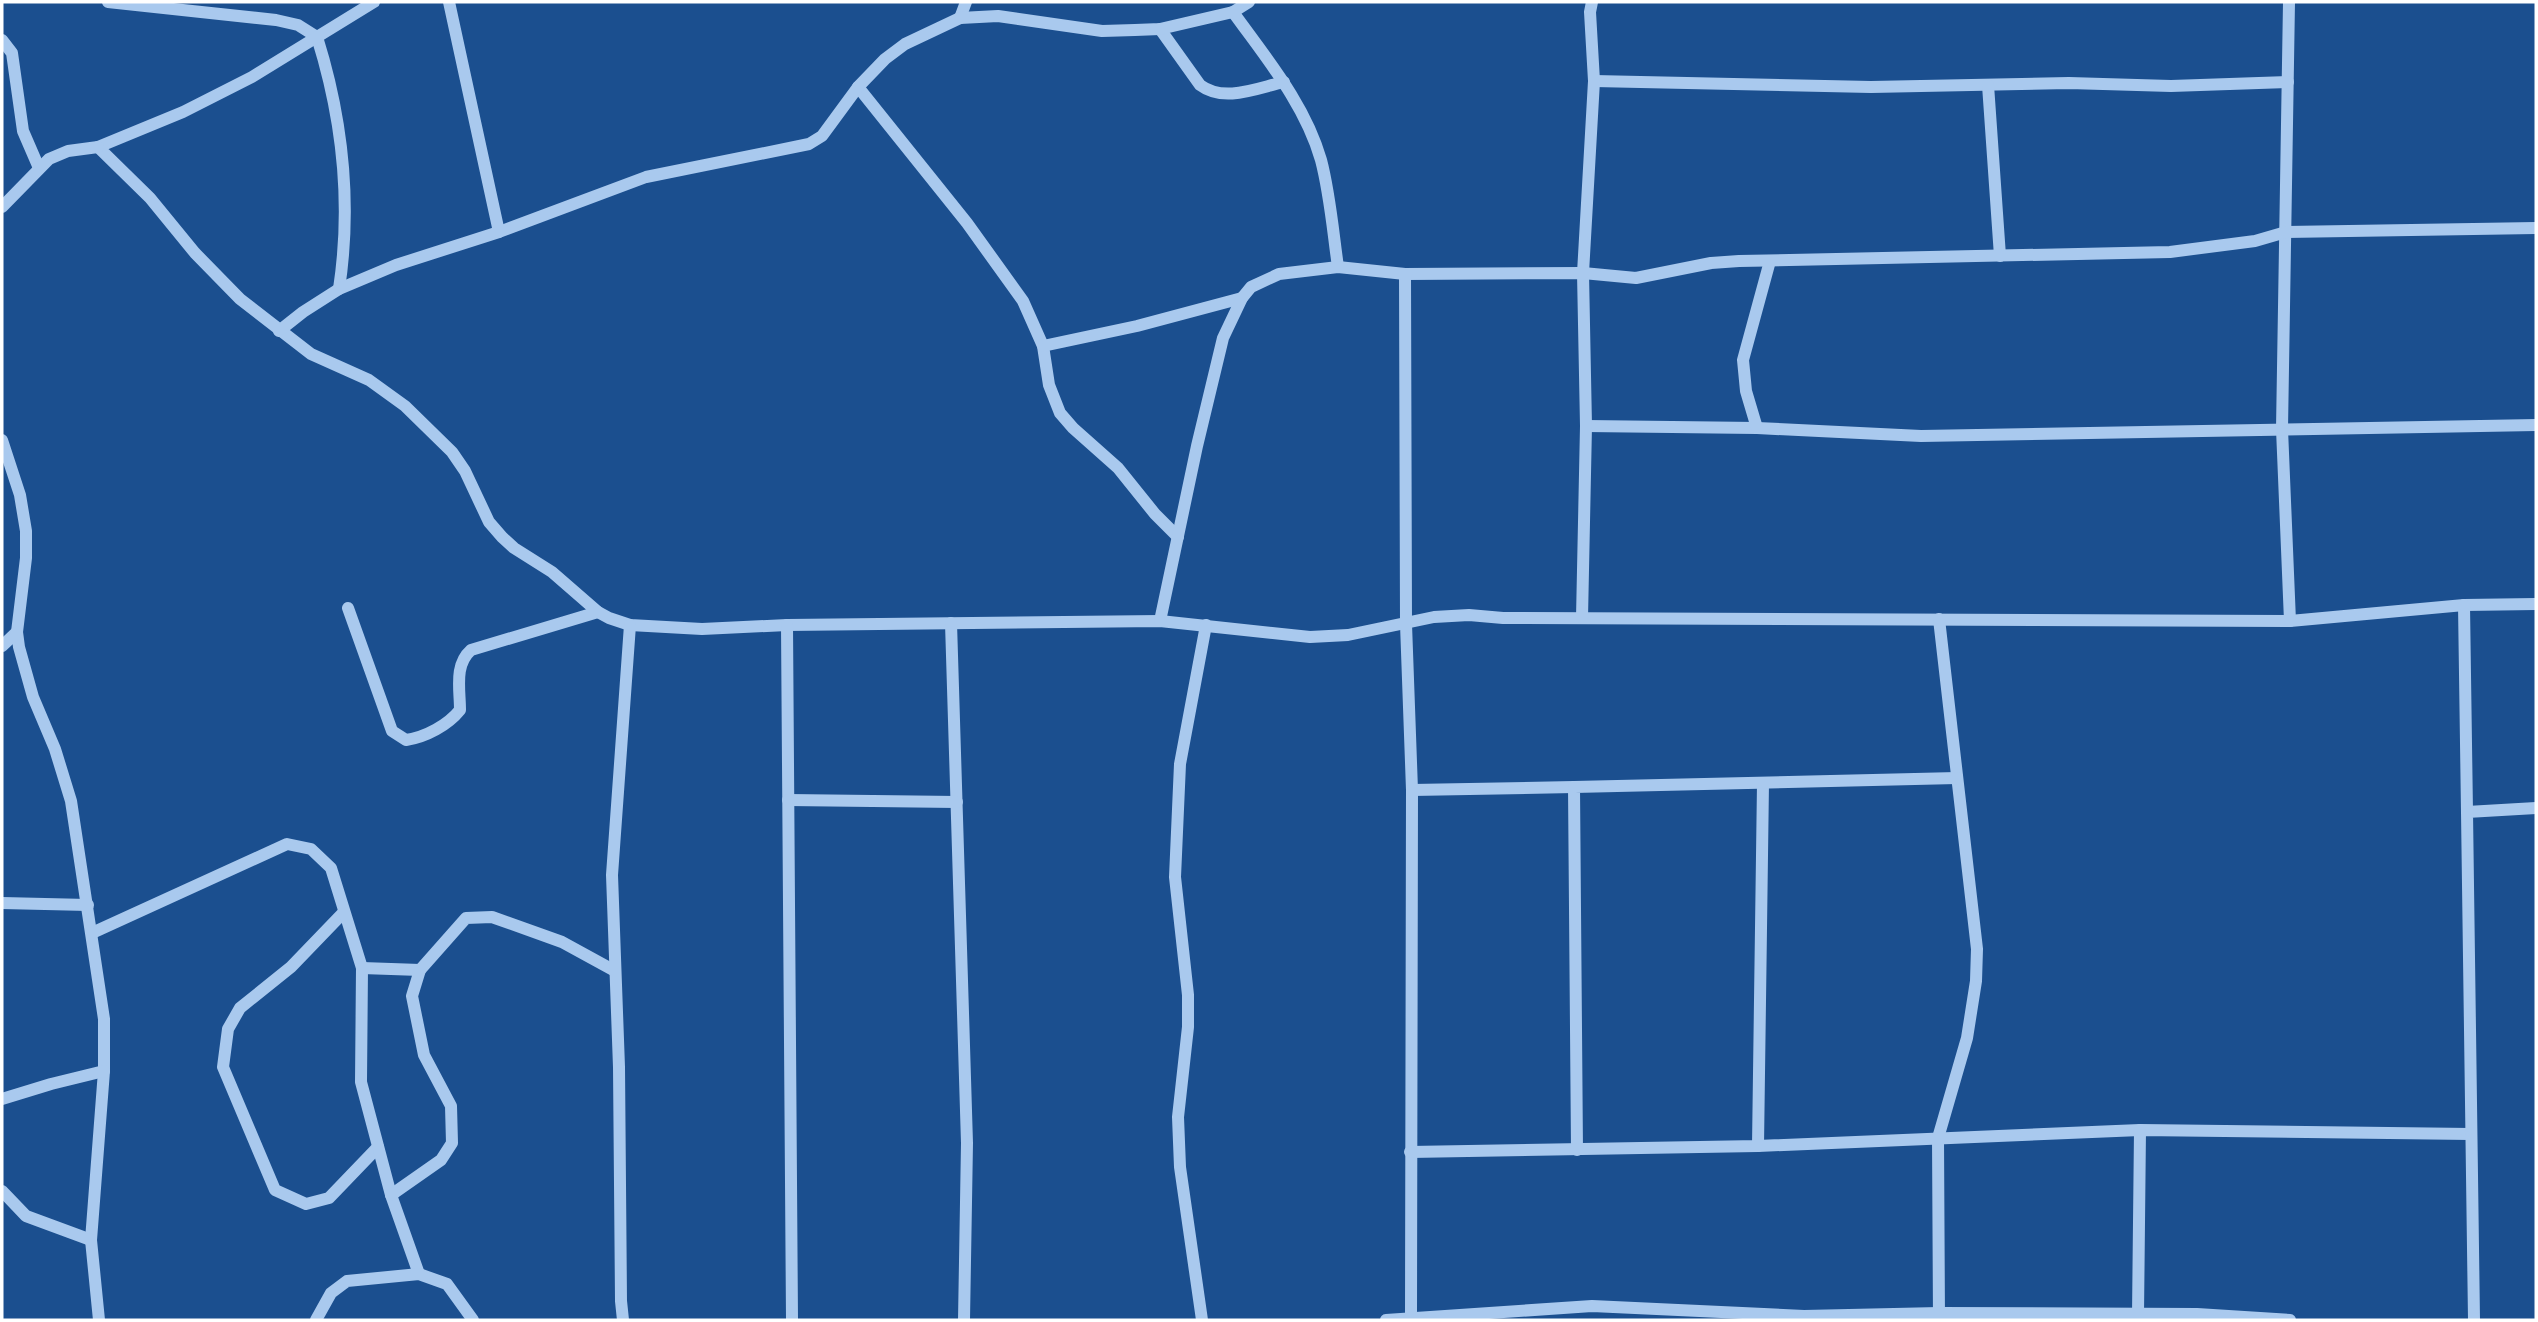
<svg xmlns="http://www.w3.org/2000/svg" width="2538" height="1322" font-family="'Nunito Sans',sans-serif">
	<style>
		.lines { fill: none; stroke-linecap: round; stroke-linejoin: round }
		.minor { stroke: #a9c9ee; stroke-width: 12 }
	</style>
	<rect width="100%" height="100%" fill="#1b4f8f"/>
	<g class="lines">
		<!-- minor -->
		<g class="minor">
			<path d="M108 2 276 20 298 25 317 37C343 120 352 203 339 289"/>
			<path d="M374 2 252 77 183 112 98 147 150 198 195 253 240 299 311 354 369 380 405 406 452 452 465 471 489 522 502 537 514 548 552 572 598 612 609 618 630 625 702 629 787 625 1160 621 1310 637 1348 635 1434 617 1469 615 1503 618 2290 621 2464 605 2536 604"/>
			<path d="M449 2 499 232"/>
			<path d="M2289 2 2282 429 2290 621"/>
			<path d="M1233 12C1266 58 1305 104 1321 160 1330 194 1333 232 1338 267"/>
			<path d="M960 18 966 2"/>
			<path d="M1160 29 1200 85C1224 103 1257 88 1284 82"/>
			<path d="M2 40 12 53 23 131 39 168"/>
			<path d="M1594 81 1871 87 2069 83 2171 86 2288 82"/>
			<path d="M1988 85 2000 256"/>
			<path d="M858 87 967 223 1023 301 1043 346 1049 385 1060 413 1073 428 1118 468 1155 514 1178 537"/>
			<path d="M2 207 49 159 68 151 98 147"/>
			<path d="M1405 274 1406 624 1412 790 1411 1317"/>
			<path d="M279 331 303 312 339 289 396 265 499 232 646 177 809 144 822 136 858 87 885 59 905 44 960 18 998 16 1102 31 1135 30 1160 29 1233 12 1249 2"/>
			<path d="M1043 346 1137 326 1242 298"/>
			<path d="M1586 426 1757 428 1921 436 2536 425"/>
			<path d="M1757 428 1746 391 1743 360 1770 261"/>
			<path d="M2 440 20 495 26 531V558L17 632 19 647 33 697 55 749 71 801 104 1019V1071L91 1240 99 1320"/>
			<path d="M2464 605 2467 812"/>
			<path d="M348 608 392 731 406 740C426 737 448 725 460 710 460 689 454 665 471 650L598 612"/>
			<path d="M1582 618 1586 426 1583 273 1594 81 1590 12 1592 2"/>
			<path d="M1939 619 1977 949 1976 981 1967 1038 1938 1138 1939 1320"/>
			<path d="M1160 621 1197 446 1223 338 1242 298 1251 287 1279 274 1338 267 1405 274 1583 273 1636 278 1711 263 1739 261 2170 252 2255 241 2286 232 2536 228"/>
			<path d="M951 623 967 1143 964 1320"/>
			<path d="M787 625 792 1320"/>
			<path d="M2 646 17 632"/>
			<path d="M1412 790 1574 787"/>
			<path d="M788 800 957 802"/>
			<path d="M2 903 88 905"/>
			<path d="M344 912 291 967 240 1008 228 1029 223 1067 275 1190 306 1204 329 1198 378 1147"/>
			<path d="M92 933 287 844 311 849 331 868 362 968 361 1082 391 1195 419 1274"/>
			<path d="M362 968 420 970"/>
			<path d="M2 1099 51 1084 104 1071"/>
			<path d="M1758 1146 1763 783"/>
			<path d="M1577 1150 1574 787 1957 778"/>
			<path d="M1410 1152 1758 1146 2140 1130 2471 1134"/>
			<path d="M2 1191 26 1216 91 1240"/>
			<path d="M391 1195 441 1160 452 1143 451 1106 424 1055 412 996 420 970 466 918 492 917 562 942 615 971"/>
			<path d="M2138 1315 2140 1130"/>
			<path d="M316 1320 331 1293 347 1281 419 1274 447 1284 473 1320"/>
			<path d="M623 1320 621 1301 619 1067 612 875 630 625"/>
			<path d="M1202 1320 1180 1167 1178 1117 1188 1027V995L1175 877 1180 764 1206 625"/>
			<path d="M1386 1320 1592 1306 1804 1316 1939 1313 2197 1314 2290 1320"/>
			<path d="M2474 1320 2467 812 2536 808"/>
		</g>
	</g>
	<!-- border -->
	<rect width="2538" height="1322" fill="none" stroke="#ffffff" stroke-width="7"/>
</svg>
